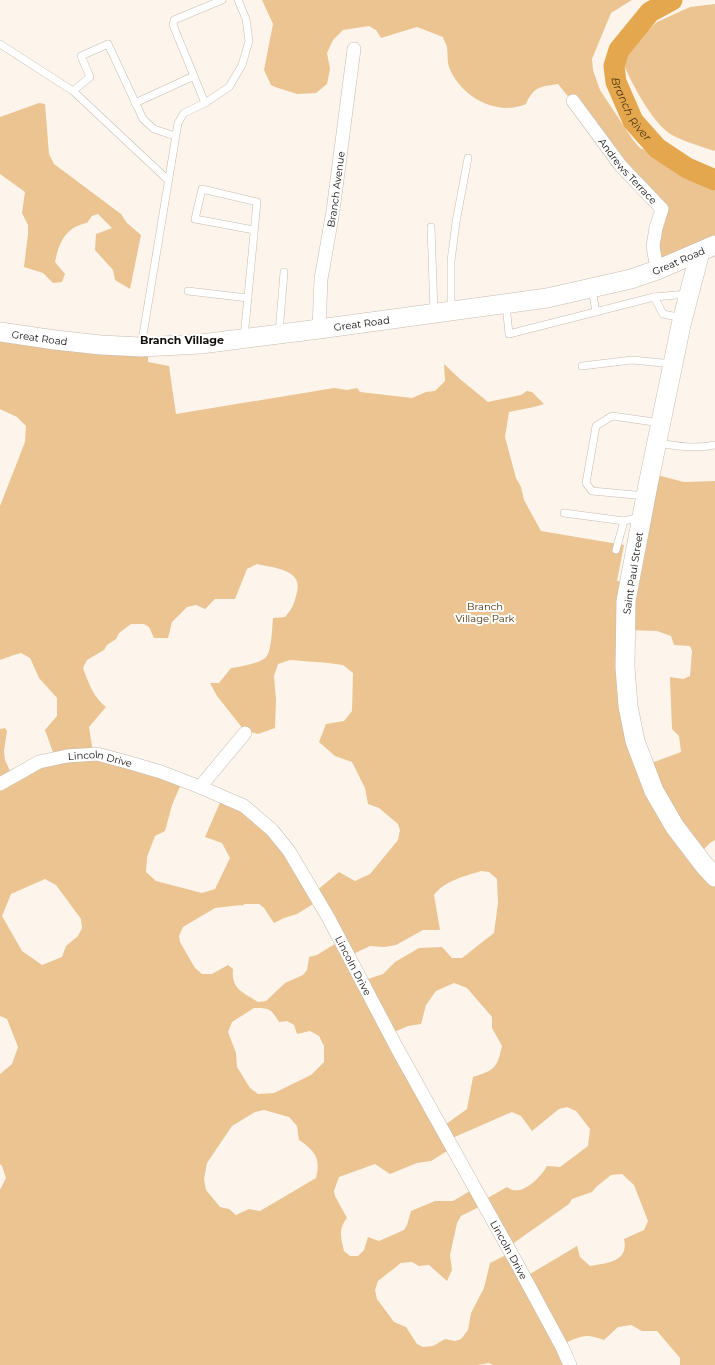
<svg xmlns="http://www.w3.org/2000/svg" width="715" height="1365" font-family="Montserrat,sans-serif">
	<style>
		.green { fill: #ebc491; fill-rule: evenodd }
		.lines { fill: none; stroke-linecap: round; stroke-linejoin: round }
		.river { stroke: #e5a74d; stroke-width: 21 }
		.service-casing { stroke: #c4bcb2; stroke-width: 8 }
		.minor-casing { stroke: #c4bcb2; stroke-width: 14 }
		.secondary-casing { stroke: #c4bcb2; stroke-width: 20 }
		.service { stroke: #fff; stroke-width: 7 }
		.minor { stroke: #fff; stroke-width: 13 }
		.secondary { stroke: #fff; stroke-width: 19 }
		.labels { text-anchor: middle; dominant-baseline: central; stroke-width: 4; stroke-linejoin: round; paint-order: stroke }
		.street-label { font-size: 10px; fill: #110e0b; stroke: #fff }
		.park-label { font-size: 10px; fill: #482f07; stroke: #fff }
		.water-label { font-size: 11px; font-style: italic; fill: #4b320b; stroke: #fff }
		.neighbourhood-label { font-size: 11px; font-weight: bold; fill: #110e0b; stroke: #fff }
	</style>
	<rect width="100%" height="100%" fill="#fdf5eb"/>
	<!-- green -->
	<g class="green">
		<path d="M262 0H632L611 13 592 59 593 70 600 90 633 140 640 148 666 159 715 191V243L662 265 655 251 662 212 558 84C540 87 534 86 526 104 496 117 460 96 449 67 447 61 448 54 447 48 447 45 444 41 443 37L417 27 381 38 376 30 369 26 343 30 333 40 327 53 330 69 327 84 316 93 297 94 275 87 271 85 264 70 273 24Z"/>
		<path d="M715 4V151C702 147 683 141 672 135 651 123 629 78 620 56L657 22 690 7Z"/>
		<path d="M39 103 45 104 49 154 54 164 121 214 127 223 141 235 130 289 115 280 113 270 95 250 96 234 112 228 98 214 92 216 87 223C66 227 59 242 55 262L65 274 62 282 53 283 43 273 24 267 28 234V225L22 213 25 192 0 174V117Z"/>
		<path d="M0 328 148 344V362L169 366 176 414 334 388 347 390 357 388 360 392 412 398 426 392 435 391 445 381 444 364 460 379 488 402 521 395 527 391 532 392 544 404 534 407 509 412 505 437 516 478 521 487 524 500 541 531 624 545 617 581 631 583 653 474 684 482 715 481V840L710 843 698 855 715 877V1365H680V1358L657 1331H642L631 1325 618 1327 604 1340C584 1332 580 1337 562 1344L569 1365H493L489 1363 477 1365H0V1190L6 1178 2 1166 0 1164V1074L12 1064 18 1047 7 1019 0 1016V729L5 728 7 731 4 751 5 760 13 778 55 758 45 730 57 716V698L39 678 30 658 21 653 14 655 0 660V506L25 442 26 426 17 417 0 409ZM257 564C273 568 303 569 297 592 294 604 293 608 285 617L273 618C272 627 272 653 265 658 257 664 240 667 231 668L219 683H210L217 696 244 730 258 734 275 728 276 700 274 676 278 664 290 660 328 663 343 665 353 673 352 711 344 721 326 724 319 742 335 756 352 762 365 788 368 804 379 808 398 824 400 830 398 840 370 874 355 881 339 872 315 892 245 807 222 798 205 837 222 843 230 858 215 889 202 893 156 881 146 872 147 857 155 836 165 831 172 805 182 782 93 753 89 727 106 707C94 698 88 682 83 668L87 660 104 650 107 645 116 639 119 633 131 624H144L149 627 154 638H168L172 622 187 607 196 605 205 609 215 599H235L247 569ZM627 630 657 631 671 636 674 645 690 646 692 651 690 676 683 679 670 677 672 729 679 736 681 752 646 765ZM481 871 489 872 497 879 498 903 494 933 462 958H452L442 947 419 948 395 962 383 974 362 981 351 955 370 946 384 947 396 945 423 930H440L434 895C444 881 465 876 481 871ZM45 879 56 885 81 919 82 928 78 936 66 946 62 957 42 965 22 951 2 916 11 894ZM318 901 338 942 317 955 309 957 307 970 303 975 285 983 266 1001 258 1002C243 992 231 990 233 969L228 965 212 974H202L195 968 180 942 179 936 183 927 215 908 241 905V906L245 904H259L264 908 274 923 284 918 297 914ZM454 983 467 988 492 1017V1028L502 1046C497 1068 495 1070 473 1077L467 1109 442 1127 392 1033 408 1026 421 1024 426 1005 436 991ZM254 1008C270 1008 271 1009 279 1022L287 1021 294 1025 297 1034 310 1031 319 1036 324 1046V1062L311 1075 274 1093 258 1094 250 1088 237 1067 236 1053 228 1032 232 1022ZM567 1107 576 1111 590 1129 588 1146 560 1167 547 1166C541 1176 526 1193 513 1190 511 1190 509 1188 507 1187L484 1200 475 1188 453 1201H435L411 1211 407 1225 404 1230 379 1241 368 1237 364 1250 358 1256H350L344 1251C341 1238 338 1229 347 1218L335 1196 334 1191 339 1177 375 1164 390 1174 417 1163 431 1161 452 1148 450 1139 512 1112 521 1116 532 1131 559 1109ZM264 1110 289 1117 297 1126 299 1140C315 1151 321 1158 316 1178L260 1211 249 1209 236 1215 229 1209 220 1207 206 1190 204 1179 207 1163 232 1126 255 1112ZM622 1174 634 1185 648 1221 644 1230 624 1239C629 1262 607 1263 590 1266L580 1257 577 1246 525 1277 510 1253 490 1263 484 1288 471 1313 468 1330 461 1339 455 1341 445 1339 433 1346 423 1347 417 1344 406 1327 394 1322 377 1299 375 1290 378 1281 401 1263 412 1262 419 1266 429 1265 447 1281 452 1270 450 1255 457 1223 461 1216 483 1205 508 1247 569 1204 572 1199 592 1192 596 1187 611 1175Z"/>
	</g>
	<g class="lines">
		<!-- river -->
		<path class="river" id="s1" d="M672 0 650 12 619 50 614 66 616 82 633 121 657 148 687 168 715 180"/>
		<defs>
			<g id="service">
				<path d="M0 44 73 91 168 180"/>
				<path d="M73 91 90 77 81 56 108 44 143 119 154 129 175 136"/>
				<path d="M135 103 194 76"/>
				<path d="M205 103 173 25 174 20 222 0"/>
				<path d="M431 227 434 313"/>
				<path d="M592 289 596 312"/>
				<path d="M188 291 248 298"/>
				<path d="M654 297 688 294"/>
				<path d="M506 305 509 334 654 297 663 314 682 318"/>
				<path d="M451 311V261L456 222 468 158"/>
				<path d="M279 333 284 272"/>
				<path d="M244 338 257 202 202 189 195 219 254 230"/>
				<path d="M141 347 178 123 184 113 205 103 229 87 242 65 249 41 246 19 238 0"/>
				<path d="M582 366 632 360 673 364"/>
				<path d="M657 443C676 446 696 449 715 445"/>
				<path d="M646 496 592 491 586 483 596 426 612 416 661 423"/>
				<path d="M564 513 624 521"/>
				<path d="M616 550 624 521 640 517"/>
			</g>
			<g id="minor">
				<path id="s2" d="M573 101 621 166 662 209 656 228 653 246 657 270"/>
				<path id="s3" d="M319 329 321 279 333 211 354 49"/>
				<path id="s4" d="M0 784 39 762 67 756 97 754 127 762 161 772 200 787 244 806 272 830 289 851 328 917 398 1050 515 1260 562 1347 570 1365"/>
				<path d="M200 787 245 733"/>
			</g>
			<g id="secondary">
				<path d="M700 252 681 325 648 485 626 601 625 667 628 706 635 741 654 791 675 827 704 865 715 877"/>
				<path id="s5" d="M0 332 55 340 101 345 141 347 201 344 319 329 547 298 631 279 657 270 715 245"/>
			</g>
		</defs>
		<!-- service casing -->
		<use href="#service" class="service-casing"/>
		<!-- minor casing -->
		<use href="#minor" class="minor-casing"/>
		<!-- secondary casing -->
		<use href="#secondary" class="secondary-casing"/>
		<!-- service -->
		<use href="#service" class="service"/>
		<!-- minor -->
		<use href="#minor" class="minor"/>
		<!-- secondary -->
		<use href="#secondary" class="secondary"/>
	</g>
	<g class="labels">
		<!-- street labels -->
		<g class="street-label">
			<text stroke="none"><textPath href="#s2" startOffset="89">Andrews Terrace</textPath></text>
			<text stroke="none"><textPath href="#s3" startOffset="141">Branch Avenue</textPath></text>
			<text stroke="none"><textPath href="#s5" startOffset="688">Great Road</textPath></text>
			<text stroke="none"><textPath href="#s5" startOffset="364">Great Road</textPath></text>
			<text stroke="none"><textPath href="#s5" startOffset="40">Great Road</textPath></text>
			<text transform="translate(633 573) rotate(-81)">Saint Paul Street</text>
			<text stroke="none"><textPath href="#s4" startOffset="107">Lincoln Drive</textPath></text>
			<text stroke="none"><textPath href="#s4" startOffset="455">Lincoln Drive</textPath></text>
			<text stroke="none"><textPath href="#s4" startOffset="779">Lincoln Drive</textPath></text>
		</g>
		<!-- park labels -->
		<g class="park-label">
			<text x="485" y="606">Branch<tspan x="485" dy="12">Village Park</tspan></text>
		</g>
		<!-- water labels -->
		<g class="water-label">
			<text stroke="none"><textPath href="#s1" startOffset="138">Branch River</textPath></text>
		</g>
		<!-- neighbourhood labels -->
		<g class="neighbourhood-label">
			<text x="182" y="340">Branch Village</text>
		</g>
	</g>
</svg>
